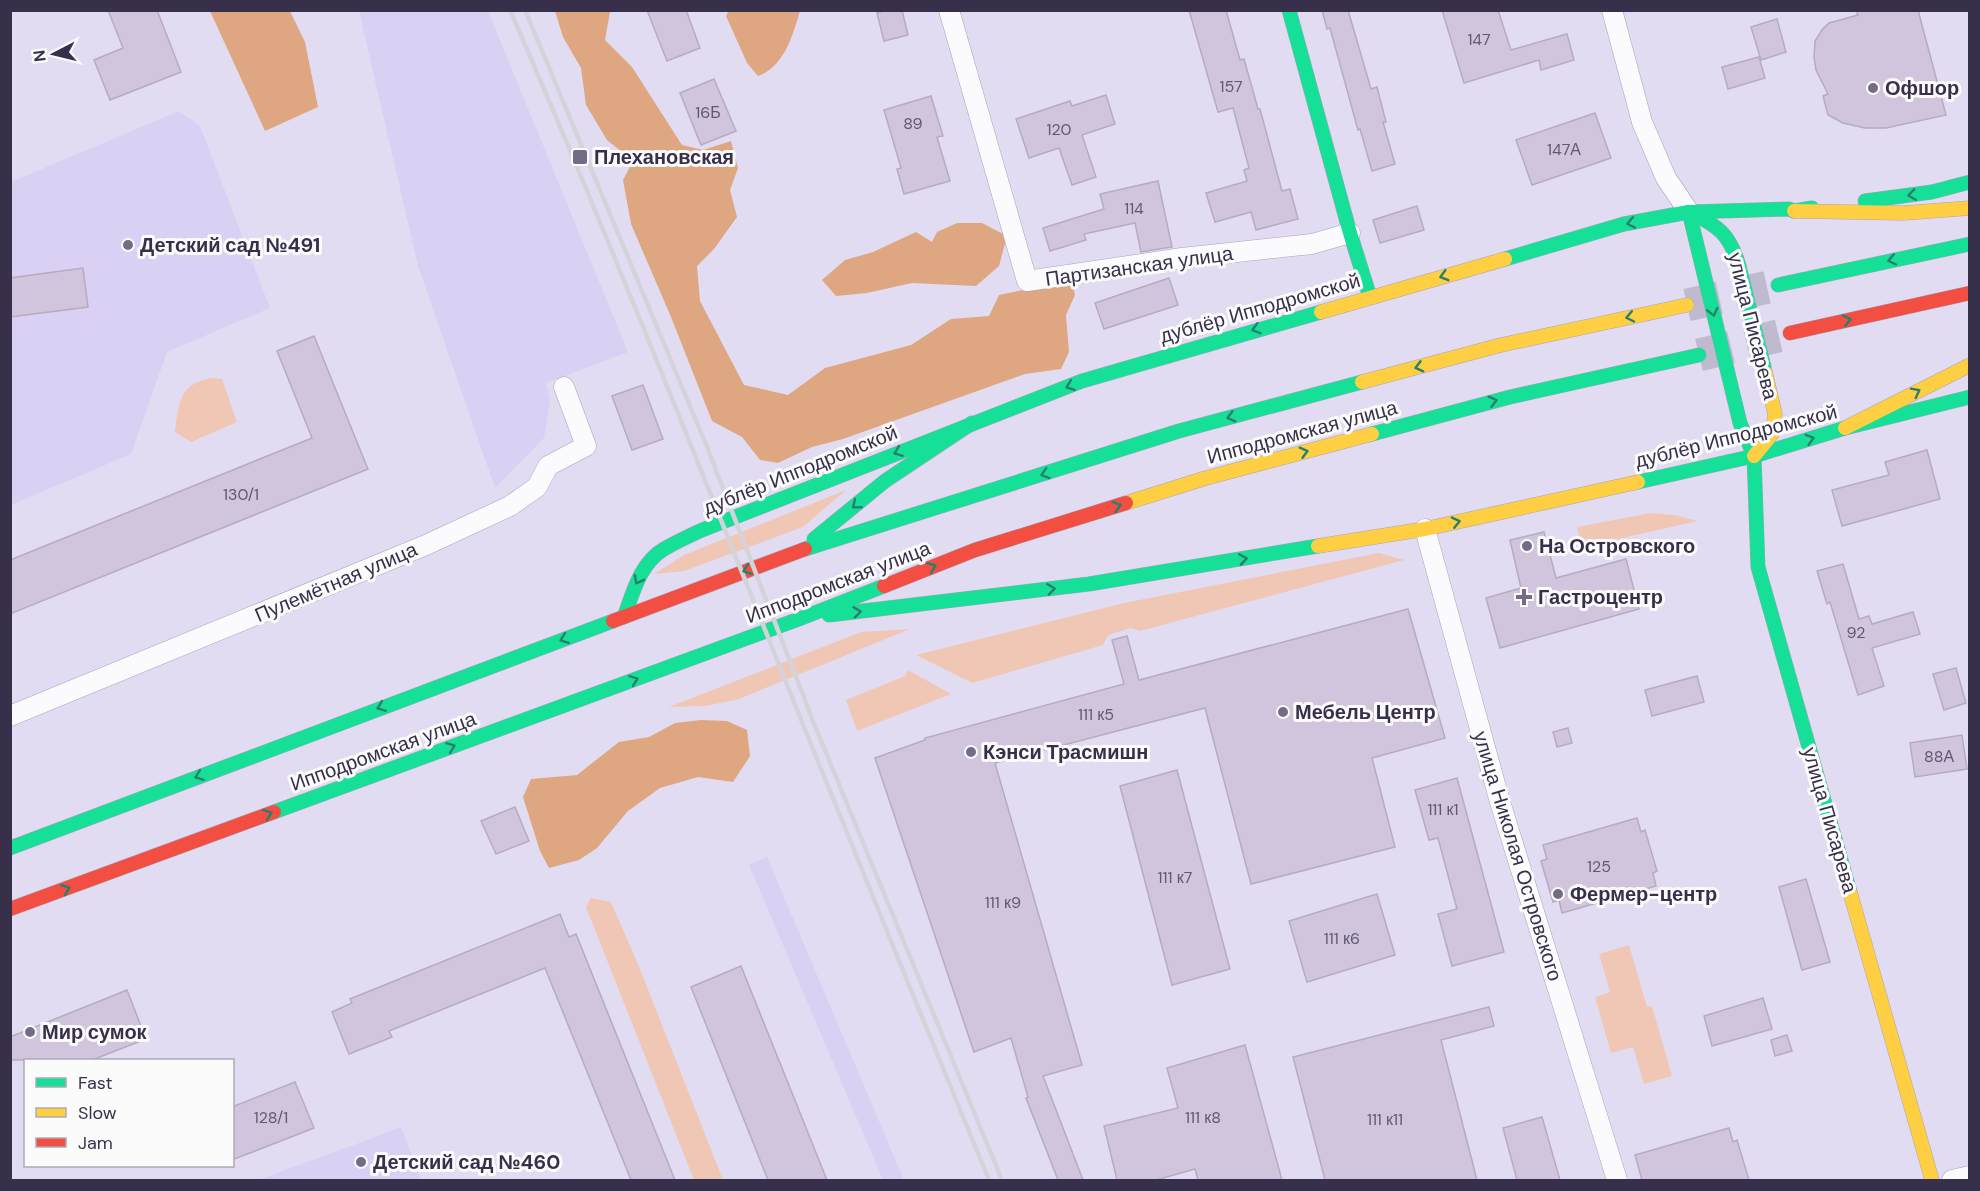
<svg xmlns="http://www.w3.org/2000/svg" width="1980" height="1191" font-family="'DM Sans',sans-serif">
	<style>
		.built { fill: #d9d0f3 }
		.green { fill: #f0c7b4 }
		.forest { fill: #dea782 }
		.building { fill: #d0c5dc; stroke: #b6abc0; stroke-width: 1.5 }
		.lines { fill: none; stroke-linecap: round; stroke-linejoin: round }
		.highway-tunnel { stroke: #c0bad1; stroke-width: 33; stroke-dasharray: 33 16; stroke-linecap: butt }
		.street-casing { stroke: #a9a3b9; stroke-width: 21 }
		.fast-casing { stroke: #a9a3b9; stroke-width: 15 }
		.slow-casing { stroke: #a9a3b9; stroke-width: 15 }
		.jam-casing { stroke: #a9a3b9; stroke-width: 15 }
		.street { stroke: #fbfafd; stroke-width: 20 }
		.fast { stroke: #16e098; stroke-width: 14 }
		.slow { stroke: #ffcf43; stroke-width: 14 }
		.jam { stroke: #f24e42; stroke-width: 14 }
		.rail { stroke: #d4d3da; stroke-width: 4.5 }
		.fast-bridge-casing { stroke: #a9a3b9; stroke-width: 15; stroke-linecap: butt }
		.fast-bridge { stroke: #16e098; stroke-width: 14 }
		.oneway { stroke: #297f6e }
		.poi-dot { fill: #746c86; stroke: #fbfbfb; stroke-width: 2 }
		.labels { text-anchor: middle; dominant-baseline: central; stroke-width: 6; stroke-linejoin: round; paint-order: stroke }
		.number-label { font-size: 16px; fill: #605872 }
		.poi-label { font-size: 20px; font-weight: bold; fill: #38304b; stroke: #fbfbfb; text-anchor: start }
		.street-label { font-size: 20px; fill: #38304b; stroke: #fbfbfb }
	</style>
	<rect width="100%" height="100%" fill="#e2dcf3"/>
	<!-- built -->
	<g class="built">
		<path d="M359 11H488L628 352 546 383 550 401 544 438 495 488 418 266Z"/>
		<path d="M179 111 200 126 270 308 167 352 131 454 11 505V182Z"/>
		<path d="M767 857 904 1180H883L749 865Z"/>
		<path d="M401 1127 421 1180H258L359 1143Z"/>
	</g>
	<!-- green -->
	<g class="green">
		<path d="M212 378 222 379 237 422 191 442 175 432C179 403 178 384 212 378Z"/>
		<path d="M846 490 803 527 684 571 654 574 684 555Z"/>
		<path d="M1651 513 1674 515 1698 521 1582 547 1577 527Z"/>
		<path d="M1379 553 1404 560 1140 631 1131 628 1108 635 1103 645 972 683 916 655 1124 603Z"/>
		<path d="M910 629 739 699 706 706 669 707 861 632Z"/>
		<path d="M908 670 951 694 857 731 846 700 905 676Z"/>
		<path d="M591 898 611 902 640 969 723 1180H694L586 907Z"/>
		<path d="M1629 945 1647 1007 1652 1006 1672 1076 1644 1084 1633 1047 1611 1053 1595 997 1610 992 1599 954Z"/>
	</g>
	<!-- forest -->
	<g class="forest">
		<path d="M729 10 800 11C793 35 784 67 758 76L747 63 726 16Z"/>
		<path d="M210 11H290L305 42 318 107 265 131Z"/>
		<path d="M555 11H616L610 12 605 40 632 67 682 145 703 150 731 141 738 168 730 190 737 217 714 249 697 266 700 301 744 385 788 395 825 368 911 345 951 319 989 316 999 295 1072 280 1075 295 1066 315 1069 352 1061 369 1025 374 843 439 812 447 778 463 760 460 742 437 712 421 671 317 631 224 623 180 633 161 607 140 586 105 581 68 563 37Z"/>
		<path d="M957 223H982L1007 236 999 266 976 286 912 283 867 293 836 296 822 280 845 260 873 252 916 232 932 242 937 232Z"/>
		<path d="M701 720 727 721 747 730 750 756 733 782 698 777 660 788 628 811 597 848 579 860 549 868 540 851 523 797 531 779 577 775 619 742 649 737 675 723Z"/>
	</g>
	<!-- building -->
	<g class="building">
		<path d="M108 10H157L181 72 110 100 94 60 123 48Z"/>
		<path d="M647 10H686L700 48 667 61Z"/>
		<path d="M887 10H902L908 35 884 41 877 13Z"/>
		<path d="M1189 10H1226L1240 60 1244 59 1258 109H1260L1282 191 1290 189 1298 219 1256 230 1251 212 1215 222 1206 193 1247 181 1244 170 1249 168 1233 108 1218 112Z"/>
		<path d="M1322 10H1348L1371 89 1377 87 1386 122H1383L1395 164 1372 171 1360 129 1358 130 1330 28 1327 29Z"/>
		<path d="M1442 10H1498L1511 50 1567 34 1574 60 1541 70 1539 60 1464 83Z"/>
		<path d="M1856 10H1918L1946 115 1886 128H1865L1843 123 1828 115 1823 96 1828 94 1816 70 1814 57 1815 41 1822 30 1829 23 1858 15Z"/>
		<path d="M1777 19 1786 52 1761 60 1751 27Z"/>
		<path d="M1759 57 1765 78 1728 89 1722 67Z"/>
		<path d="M714 79 736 131 701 145 680 93Z"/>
		<path d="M1106 95 1115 124 1082 135 1096 177 1072 185 1059 148 1029 158 1016 119 1070 101 1072 106Z"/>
		<path d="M931 96 943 136 937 137 950 181 904 194 897 169 901 168 884 110Z"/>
		<path d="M1595 113 1611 158 1532 185 1516 140Z"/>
		<path d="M1158 181 1172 247 1141 252 1135 223 1084 234 1086 240 1050 251 1043 228 1104 209 1100 194Z"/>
		<path d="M1417 206 1424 230 1380 243 1373 220Z"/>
		<path d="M83 268 88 307 10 317V278Z"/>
		<path d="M1169 278 1178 305 1104 329 1095 303Z"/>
		<path d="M314 336 368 469 10 614V560L312 438 277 351Z"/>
		<path d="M643 385 663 439 632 450 612 396Z"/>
		<path d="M1927 450 1940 499 1842 526 1832 490 1889 475 1885 462Z"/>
		<path d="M1544 532 1556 578 1626 559 1639 609 1500 648 1486 598 1521 588 1510 540Z"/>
		<path d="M1843 564 1859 619 1869 616 1872 624 1913 612 1920 634 1872 648 1884 686 1858 695 1830 602 1827 604 1817 571Z"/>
		<path d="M1408 609 1445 738 1372 758 1395 847 1251 884 1205 708 995 763 1082 1065 1043 1076 1083 1180H1058L1026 1098 1028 1097 1011 1038 974 1052 875 758 925 740V738L1124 684 1112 640 1127 636 1139 680Z"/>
		<path d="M1956 668 1966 703 1944 710 1933 674Z"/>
		<path d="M1697 676 1704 702 1652 716 1645 690Z"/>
		<path d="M1568 728 1572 743 1557 747 1553 732Z"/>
		<path d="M1962 735 1967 769 1915 777 1910 743Z"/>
		<path d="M1177 770 1230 969 1172 985 1120 786Z"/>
		<path d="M1457 778 1504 952 1452 966 1438 914 1457 909 1438 838 1429 840 1415 790Z"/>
		<path d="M515 807 529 841 496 854 481 821Z"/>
		<path d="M1637 818 1641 832 1645 830 1657 871 1653 873 1656 886 1562 913 1559 900 1553 902 1541 861 1547 859 1543 845Z"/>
		<path d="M1806 879 1830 962 1802 970 1779 887Z"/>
		<path d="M1377 894 1395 955 1307 982 1289 921Z"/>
		<path d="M560 914 569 937 576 934 675 1180H631L545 968 389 1031 392 1037 349 1054 332 1012 352 1003 350 999Z"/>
		<path d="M741 966 827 1180H768L691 987Z"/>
		<path d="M127 990 146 1039 92 1060H10V1037Z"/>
		<path d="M1763 998 1772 1029 1712 1046 1704 1016Z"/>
		<path d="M1489 1007 1494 1026 1441 1040 1477 1180H1325L1293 1057Z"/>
		<path d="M1787 1035 1792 1051 1775 1056 1771 1040Z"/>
		<path d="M1245 1045 1282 1180H1198L1195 1169 1156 1180H1117L1104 1126 1178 1108 1167 1068Z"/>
		<path d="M295 1082 314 1128 232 1160V1107Z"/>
		<path d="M1542 1117 1560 1180H1517L1503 1128Z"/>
		<path d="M1729 1128 1733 1142 1737 1140 1749 1180H1642L1635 1155Z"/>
	</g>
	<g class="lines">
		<!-- highway-tunnel -->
		<g class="highway-tunnel">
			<path d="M1687 305 1778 285"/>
			<path d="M1699 355 1790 333"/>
		</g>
		<defs>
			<g id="street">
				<path d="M949 10 1027 281 1182 258 1312 244 1350 233"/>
				<path d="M1612 10 1642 122 1666 178 1689 212"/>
				<path d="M1425 529 1500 802 1617 1180"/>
				<path d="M10 716 426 545 510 506 537 487 548 466 586 446 564 387"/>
				<path d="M1952 1180 1970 1176"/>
			</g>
			<g id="fast">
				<path d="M1289 10 1350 233 1370 297"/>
				<path d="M1865 201 1932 192 1970 182"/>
				<path d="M1689 212 1740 423 1754 456 1758 567 1850 892"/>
				<path d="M1690 212C1718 226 1730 234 1739 266"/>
				<path d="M1505 259 1624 224 1689 212 1789 209 1794 211 1812 208"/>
				<path d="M1778 285 1970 244"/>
				<path d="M1372 434 1510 397 1699 355"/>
				<path d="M1638 482 1754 456 1845 428 1970 397"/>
				<path d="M814 539 885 481 972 423"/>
				<path d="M805 549 1179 431 1362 382"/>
				<path d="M829 615 1089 584 1318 546"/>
				<path d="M624 617C633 593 640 563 664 549 676 542 689 536 702 530L1082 381 1321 312"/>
				<path d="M274 812 799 619 884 586"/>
				<path d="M10 848 613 621"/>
			</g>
			<g id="slow">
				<path d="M1794 211 1904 213 1970 208"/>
				<path d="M1321 312 1505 259"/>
				<path d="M1362 382 1501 345 1687 305"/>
				<path d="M1845 428 1970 365"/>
				<path d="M1754 456 1772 434 1775 414 1764 367"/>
				<path d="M1126 503 1206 478 1372 434"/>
				<path d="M1318 546 1425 529 1638 482"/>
				<path d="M1850 892 1932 1180"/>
			</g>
			<g id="jam">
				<path d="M1790 333 1970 293"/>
				<path d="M884 586 975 550 1126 503"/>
				<path d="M613 621 805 549"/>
				<path d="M10 909 274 812"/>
			</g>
		</defs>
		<!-- street casing -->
		<use href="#street" class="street-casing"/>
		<!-- fast casing -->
		<use href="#fast" class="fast-casing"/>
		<!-- slow casing -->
		<use href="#slow" class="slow-casing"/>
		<!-- jam casing -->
		<use href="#jam" class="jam-casing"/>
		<!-- street -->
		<use href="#street" class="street"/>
		<!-- fast -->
		<use href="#fast" class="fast"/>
		<!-- slow -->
		<use href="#slow" class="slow"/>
		<!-- jam -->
		<use href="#jam" class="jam"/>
		<!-- rail -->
		<g class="rail">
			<path d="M510 10C613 247 708 488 804 727 865 879 927 1029 989 1180"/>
			<path d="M525 10 707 447 815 726 1002 1180"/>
		</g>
		<defs>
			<path id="fast-bridge" d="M1739 266 1764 367"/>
		</defs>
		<!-- fast-bridge casing -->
		<use href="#fast-bridge" class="fast-bridge-casing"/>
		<!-- fast-bridge -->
		<use href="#fast-bridge" class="fast-bridge"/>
	</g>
	<!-- one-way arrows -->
	<defs><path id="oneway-chevron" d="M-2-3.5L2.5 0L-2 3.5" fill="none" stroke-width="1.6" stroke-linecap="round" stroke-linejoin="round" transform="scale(1.5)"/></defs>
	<g class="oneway">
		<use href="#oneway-chevron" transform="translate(1912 195) rotate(172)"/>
		<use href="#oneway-chevron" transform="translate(1631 223) rotate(169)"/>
		<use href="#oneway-chevron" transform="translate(1892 260) rotate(168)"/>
		<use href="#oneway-chevron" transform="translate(1444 276) rotate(164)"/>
		<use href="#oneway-chevron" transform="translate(1713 312) rotate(76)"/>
		<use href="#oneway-chevron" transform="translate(1630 317) rotate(168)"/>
		<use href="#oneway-chevron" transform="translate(1847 320) rotate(-13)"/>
		<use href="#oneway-chevron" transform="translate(1256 329) rotate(164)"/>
		<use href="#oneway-chevron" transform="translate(1419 367) rotate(165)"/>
		<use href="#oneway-chevron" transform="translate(1070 386) rotate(159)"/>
		<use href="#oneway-chevron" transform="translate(1916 392) rotate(-27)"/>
		<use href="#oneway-chevron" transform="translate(1493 401) rotate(-15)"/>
		<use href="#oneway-chevron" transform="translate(1231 417) rotate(165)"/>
		<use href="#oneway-chevron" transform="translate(1810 439) rotate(-16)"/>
		<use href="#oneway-chevron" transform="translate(898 452) rotate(159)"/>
		<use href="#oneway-chevron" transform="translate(1304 452) rotate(-15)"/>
		<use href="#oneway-chevron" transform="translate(1045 474) rotate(162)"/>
		<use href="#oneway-chevron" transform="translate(856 505) rotate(141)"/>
		<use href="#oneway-chevron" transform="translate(1117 506) rotate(-17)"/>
		<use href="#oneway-chevron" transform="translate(1456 522) rotate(-13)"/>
		<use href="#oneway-chevron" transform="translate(1243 559) rotate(-9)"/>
		<use href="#oneway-chevron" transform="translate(932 567) rotate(-21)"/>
		<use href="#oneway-chevron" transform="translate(747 570) rotate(159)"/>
		<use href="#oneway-chevron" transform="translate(638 580) rotate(118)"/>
		<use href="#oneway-chevron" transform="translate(1051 589) rotate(-7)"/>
		<use href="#oneway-chevron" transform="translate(857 612) rotate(-7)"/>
		<use href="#oneway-chevron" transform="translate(564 639) rotate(160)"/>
		<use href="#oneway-chevron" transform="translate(634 680) rotate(-20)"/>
		<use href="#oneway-chevron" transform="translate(381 707) rotate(159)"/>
		<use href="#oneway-chevron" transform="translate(451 747) rotate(-20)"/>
		<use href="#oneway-chevron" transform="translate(199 776) rotate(159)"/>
		<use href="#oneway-chevron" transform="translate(268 814) rotate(-20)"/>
		<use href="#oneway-chevron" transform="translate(66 889) rotate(-20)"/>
	</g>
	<!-- markers -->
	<g class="poi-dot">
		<circle cx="1873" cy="88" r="6"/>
		<rect x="572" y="149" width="16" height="16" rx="3"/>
		<circle cx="128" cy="245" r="6"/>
		<circle cx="1527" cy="546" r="6"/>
		<path d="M1521 588h6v6h6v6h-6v6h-6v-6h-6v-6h6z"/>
		<circle cx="1283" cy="712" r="6"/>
		<circle cx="971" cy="752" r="6"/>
		<circle cx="1558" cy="894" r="6"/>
		<circle cx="30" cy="1032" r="6"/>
		<circle cx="361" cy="1162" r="6"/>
	</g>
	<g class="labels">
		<!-- number labels -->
		<g class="number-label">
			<text x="1479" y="39">147</text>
			<text x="1231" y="86">157</text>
			<text x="708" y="112">16Б</text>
			<text x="913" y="123">89</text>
			<text x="1059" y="129">120</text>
			<text x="1564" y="149">147А</text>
			<text x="1134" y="208">114</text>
			<text x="241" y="494">130/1</text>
			<text x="1856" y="632">92</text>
			<text x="1096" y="714">111 к5</text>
			<text x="1939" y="756">88А</text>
			<text x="1443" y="809">111 к1</text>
			<text x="1599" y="866">125</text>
			<text x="1175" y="877">111 к7</text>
			<text x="1003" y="902">111 к9</text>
			<text x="1342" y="938">111 к6</text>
			<text x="271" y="1117">128/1</text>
			<text x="1203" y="1117">111 к8</text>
			<text x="1385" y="1119">111 к11</text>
		</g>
		<!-- poi labels -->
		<g class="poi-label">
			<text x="1885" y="88">Офшор</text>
			<text x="594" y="157">Плехановская</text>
			<text x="140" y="245">Детский сад №491</text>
			<text x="1539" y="546">На Островского</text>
			<text x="1538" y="597">Гастроцентр</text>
			<text x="1295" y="712">Мебель Центр</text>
			<text x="983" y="752">Кэнси Трасмишн</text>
			<text x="1570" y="894">Фермер-центр</text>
			<text x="42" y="1032">Мир сумок</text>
			<text x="373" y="1162">Детский сад №460</text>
		</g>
		<!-- street labels -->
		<g class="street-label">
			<text transform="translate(1139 266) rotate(-8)">Партизанская улица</text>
			<text transform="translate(1260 308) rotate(-16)">дублёр Ипподромской</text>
			<text transform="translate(1753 326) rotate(76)">улица Писарева</text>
			<text transform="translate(1302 432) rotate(-15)">Ипподромская улица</text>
			<text transform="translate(1736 436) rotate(-14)">дублёр Ипподромской</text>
			<text transform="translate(800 470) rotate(-22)">дублёр Ипподромской</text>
			<text transform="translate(336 582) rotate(-23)">Пулемётная улица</text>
			<text transform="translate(838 582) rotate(-21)">Ипподромская улица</text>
			<text transform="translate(383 751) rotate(-20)">Ипподромская улица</text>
			<text transform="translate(1830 820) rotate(74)">улица Писарева</text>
			<text transform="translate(1518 856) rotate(73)">улица Николая Островского</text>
		</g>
	</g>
	<!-- border -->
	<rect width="1980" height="1191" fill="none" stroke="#38304b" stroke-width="24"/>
	<!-- legend -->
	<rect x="24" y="1059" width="210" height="108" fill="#fbfbfb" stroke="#adaab5" stroke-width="1.5"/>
	<rect x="36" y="1078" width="30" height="9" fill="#16e098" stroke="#adaab5" stroke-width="1.5"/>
	<text x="78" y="1089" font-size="18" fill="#38304b">Fast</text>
	<rect x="36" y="1108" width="30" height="9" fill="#ffcf43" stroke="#adaab5" stroke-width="1.5"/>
	<text x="78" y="1119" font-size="18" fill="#38304b">Slow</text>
	<rect x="36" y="1138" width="30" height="9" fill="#f24e42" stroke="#adaab5" stroke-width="1.5"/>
	<text x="78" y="1149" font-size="18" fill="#38304b">Jam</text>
	<!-- north arrow -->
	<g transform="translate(54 54) rotate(263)" stroke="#fbfbfb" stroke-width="4.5" paint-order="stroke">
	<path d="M0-4.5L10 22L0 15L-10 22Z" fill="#38304b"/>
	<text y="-9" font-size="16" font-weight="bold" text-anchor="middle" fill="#38304b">N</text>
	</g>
</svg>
